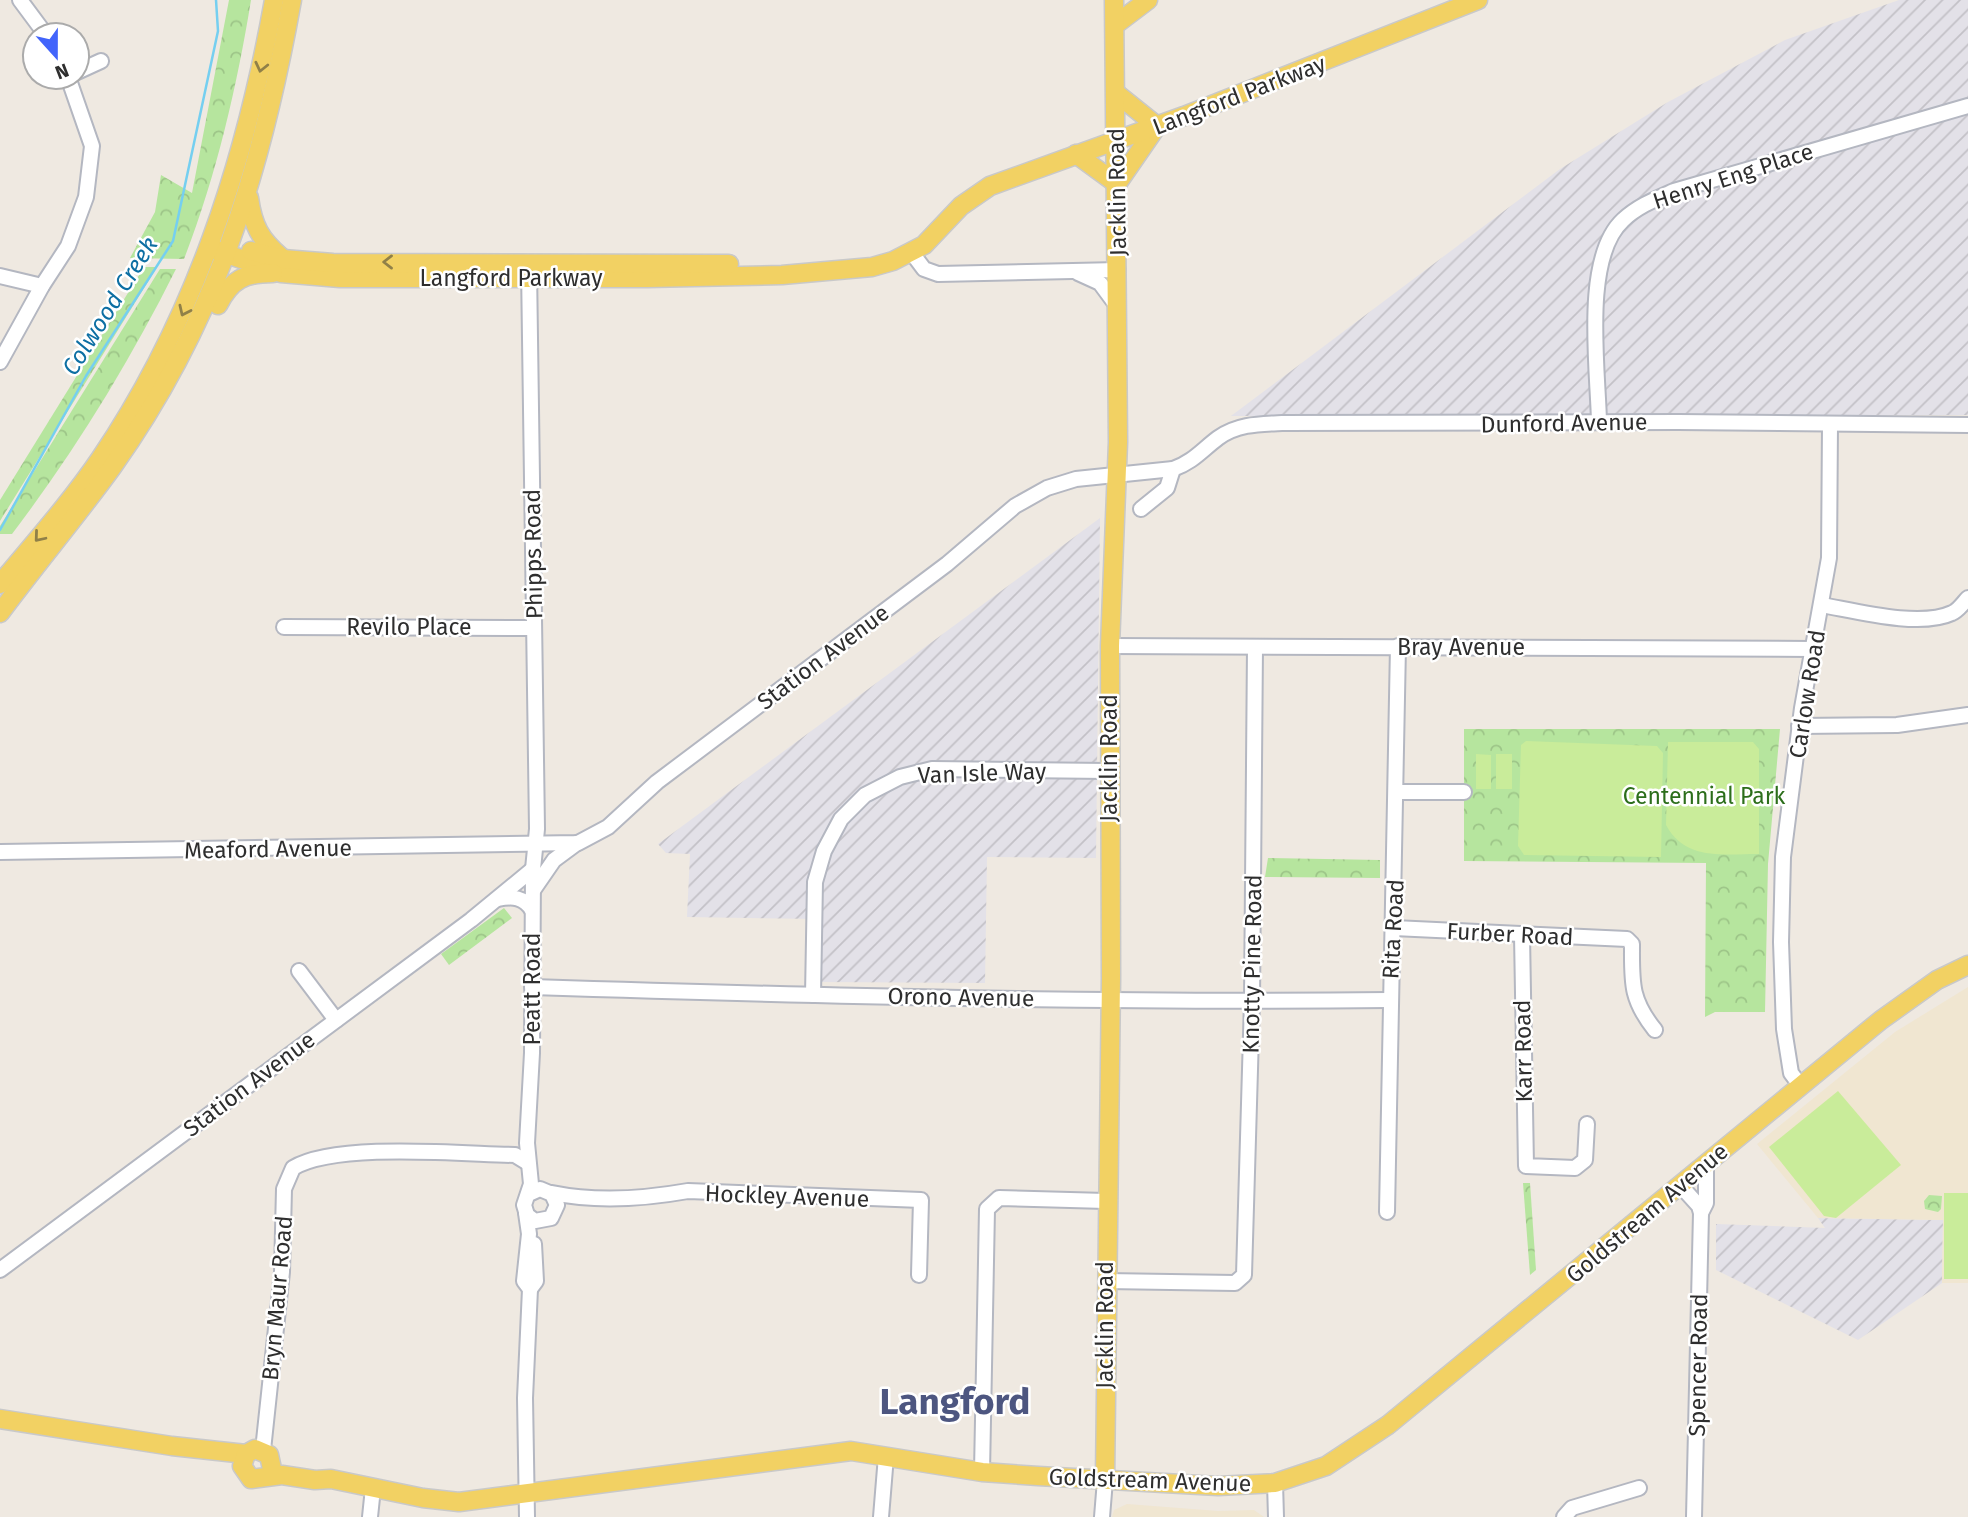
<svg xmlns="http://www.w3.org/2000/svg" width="1968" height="1517" font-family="'Fira Sans',sans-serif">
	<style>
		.industrial { fill: url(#industrial-furrows) }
		.education { fill: #f0e6d1 }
		.park { fill: url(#park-crowns) }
		.pitch { fill: #c9ec9a }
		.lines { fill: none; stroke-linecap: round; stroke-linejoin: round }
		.stream { stroke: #75cff0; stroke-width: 2.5 }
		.minor-casing { stroke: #b4b7c1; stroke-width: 18 }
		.major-casing { stroke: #c9c9c9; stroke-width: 21 }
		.minor { stroke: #fff; stroke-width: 14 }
		.major { stroke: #f2d163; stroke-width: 18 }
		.oneway { stroke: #908048 }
		.labels { text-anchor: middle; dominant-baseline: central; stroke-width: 5; stroke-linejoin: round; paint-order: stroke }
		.street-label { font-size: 23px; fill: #2e2e2e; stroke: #fff }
		.park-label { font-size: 23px; fill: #2c6e1b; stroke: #fff }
		.water-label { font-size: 24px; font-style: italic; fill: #0d6fa3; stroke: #fff }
		.town-label { font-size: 37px; font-weight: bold; fill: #4d5680; stroke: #fff }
	</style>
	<defs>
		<pattern id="industrial-furrows" width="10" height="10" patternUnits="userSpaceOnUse" patternTransform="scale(1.75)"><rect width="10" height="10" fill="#e3e1e8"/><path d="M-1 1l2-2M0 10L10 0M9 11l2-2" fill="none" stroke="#c3c1c7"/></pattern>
		<pattern id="park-crowns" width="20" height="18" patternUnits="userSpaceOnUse" patternTransform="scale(1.75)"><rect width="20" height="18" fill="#b6e59e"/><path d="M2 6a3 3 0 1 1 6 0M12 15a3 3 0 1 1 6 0" fill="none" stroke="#9dc588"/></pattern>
	</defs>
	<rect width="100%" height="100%" fill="#efe9e1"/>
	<!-- industrial -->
	<g class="industrial">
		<path d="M1899 0H1968V415L1231 416 1560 169 1668 102 1785 40Z"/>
		<path d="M1100 518 1096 858 987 857 985 983 818 982 819 919 687 917 690 854 666 853 658 844Z"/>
		<path d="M1818 1218 1943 1220 1942 1283 1858 1340 1716 1270V1224L1825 1228Z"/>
	</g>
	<!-- education -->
	<g class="education">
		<path d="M1968 987V1283H1942L1943 1220 1818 1218 1757 1144 1895 1032Z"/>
		<path d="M1127 1504 1218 1511 1254 1510 1264 1517H1112L1114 1510Z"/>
	</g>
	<!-- park -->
	<g class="park">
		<path d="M229 0H251C237 87 216 177 184 259L130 258 155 212 161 175 192 193Z"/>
		<path d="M144 267H157L0 521V500Z"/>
		<path d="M160 269H176C129 363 75 451 12 534H0V526Z"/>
		<path d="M1464 729H1780L1768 864 1765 1012H1715L1705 1017 1706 863 1464 861Z"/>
		<path d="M1268 858 1380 860V878L1265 877Z"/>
		<path d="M504 908 512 918 449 965 441 954Z"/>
		<path d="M1523 1183H1530L1536 1270 1530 1275Z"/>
		<path d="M1929 1195 1942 1196 1941 1209 1938 1212 1925 1209 1924 1201Z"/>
	</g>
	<!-- pitch -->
	<g class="pitch">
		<path d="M1526 741 1657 746 1663 753 1661 857 1524 855 1518 846 1521 745Z"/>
		<path d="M1668 742H1753L1759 749V854C1724 854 1685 861 1666 825Z"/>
		<path d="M1476 754 1491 755V789H1476Z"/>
		<rect x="1496" y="754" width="16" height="35"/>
		<path d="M1838 1091 1901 1165 1836 1218 1824 1216 1769 1147Z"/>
		<rect x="1944" y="1193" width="24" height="86"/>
	</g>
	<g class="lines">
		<!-- stream -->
		<path class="stream" d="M0 530 86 376 173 241 218 31 216 0"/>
		<defs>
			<g id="minor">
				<path d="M20 0 46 35"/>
				<path d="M77 72 101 61"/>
				<path d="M912 253 924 269 938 274 1118 270"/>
				<path d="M1078 273 1100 283 1117 306"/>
				<path d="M0 276 42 286"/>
				<path d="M0 362 42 286 68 246 86 197 92 146 68 77"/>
				<path d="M1599 422C1598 369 1582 258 1623 220 1638 206 1656 199 1674 191L1968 106"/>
				<path d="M1141 509 1167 488 1173 469"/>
				<path d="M1822 605C1856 611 1920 628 1952 613 1958 611 1964 602 1968 598"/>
				<path d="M284 627 534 628"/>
				<path d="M1110 646 1813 649"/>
				<path d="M1799 726 1897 725 1968 715"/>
				<path d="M1398 792H1464"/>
				<path d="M0 852 578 843 608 827 657 782 947 564 1015 506 1047 488 1076 479 1173 469C1193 462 1202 450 1218 438 1237 424 1259 424 1282 423L1678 422 1968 425"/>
				<path d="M534 889 554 860 577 843"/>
				<path d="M498 899C513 896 524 897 532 910"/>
				<path d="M1394 928 1627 939 1632 944C1632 982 1630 999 1655 1030"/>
				<path d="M1522 935 1526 1166 1575 1168 1585 1160 1587 1124"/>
				<path d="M299 971 336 1020"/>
				<path d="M532 987C818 996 1104 1003 1389 1000"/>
				<path d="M813 995 815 882 824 851 841 819 865 795 900 777 932 769 1108 771"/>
				<path d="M1800 1085 1791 1073 1784 1029 1781 942 1783 857 1802 708 1829 558 1830 425"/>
				<path d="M1680 1185 1699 1206 1701 1213 1694 1517"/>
				<path d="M552 1193C596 1202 643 1199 688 1191L921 1200 919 1275"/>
				<path d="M529 1194 540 1189 552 1194 557 1205 551 1218 535 1221 527 1215 524 1205 531 1184 527 1143 532 1053 533 869 537 829 529 268"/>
				<path d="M1387 1212 1398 646"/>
				<path d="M526 1213 529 1234 524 1281 530 1289 525 1398 527 1517"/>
				<path d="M1701 1213 1706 1203V1163"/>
				<path d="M0 1270 471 920 533 869"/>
				<path d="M1106 1281 1235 1283 1244 1275 1252 1001 1255 647"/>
				<path d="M530 1289 536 1281 534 1244"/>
				<path d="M263 1450 282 1272 284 1189 293 1168C336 1142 462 1154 515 1155L528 1163"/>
				<path d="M982 1472 987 1209 999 1198 1106 1201"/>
				<path d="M1275 1483 1276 1517"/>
				<path d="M370 1517 373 1488"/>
				<path d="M881 1517 886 1456"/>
				<path d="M1102 1517 1105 1480"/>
				<path d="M1564 1517 1572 1508 1639 1488"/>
			</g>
			<g id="major">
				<path d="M1115 25 1148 0"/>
				<path d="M1117 94 1157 126"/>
				<path d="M1076 154 1117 184"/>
				<path d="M1117 184 1157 126"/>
				<path d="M249 198C253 226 260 239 281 257"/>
				<path d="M210 248 281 273 340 278H647L782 275 872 267 893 261 924 245 961 206 990 186 1184 116 1478 0"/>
				<path d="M251 251 283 259 333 263 729 264"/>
				<path d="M218 305C231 279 245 273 273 273"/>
				<path d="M0 584C34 543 70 503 100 459 194 320 245 164 274 0"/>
				<path d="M0 613C37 563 77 516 113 466 216 321 261 173 292 0"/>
				<path d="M0 1419 172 1446 246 1454"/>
				<path d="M269 1476 272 1469 269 1455 255 1449 246 1454 242 1466 251 1479 282 1475 315 1480 331 1479 423 1498 459 1502 851 1451 982 1472 1038 1476 1218 1486 1275 1483 1326 1466 1388 1425 1881 1020 1937 980 1968 965"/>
				<path d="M1105 1480 1111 978 1110 646 1118 442 1114 0"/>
			</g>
		</defs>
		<!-- minor casing -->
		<use href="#minor" class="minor-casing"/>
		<!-- major casing -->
		<use href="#major" class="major-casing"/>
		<!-- minor -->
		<use href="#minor" class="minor"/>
		<!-- major -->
		<use href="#major" class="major"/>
	</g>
	<!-- one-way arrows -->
	<defs><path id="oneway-chevron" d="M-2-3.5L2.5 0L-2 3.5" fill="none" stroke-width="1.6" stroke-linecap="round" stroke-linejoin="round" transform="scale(1.75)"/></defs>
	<g class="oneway">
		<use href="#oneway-chevron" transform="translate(261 67) rotate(103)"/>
		<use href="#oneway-chevron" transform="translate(388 262) rotate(180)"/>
		<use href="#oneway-chevron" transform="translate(184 311) rotate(115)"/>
		<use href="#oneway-chevron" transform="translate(39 537) rotate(130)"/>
	</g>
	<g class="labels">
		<!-- street labels -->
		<g class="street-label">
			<text transform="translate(1239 95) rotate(-21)">Langford Parkway</text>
			<text transform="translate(1733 176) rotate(-18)">Henry Eng Place</text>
			<text transform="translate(1117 192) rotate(-91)">Jacklin Road</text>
			<text x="511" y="278">Langford Parkway</text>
			<text transform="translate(1564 423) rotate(-1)">Dunford Avenue</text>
			<text transform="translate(533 554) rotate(-91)">Phipps Road</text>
			<text x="409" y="627">Revilo Place</text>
			<text x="1461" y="647">Bray Avenue</text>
			<text transform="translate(823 657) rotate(-37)">Station Avenue</text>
			<text transform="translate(1807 694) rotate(-81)">Carlow Road</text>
			<text transform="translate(1109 758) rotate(-90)">Jacklin Road</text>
			<text transform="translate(982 773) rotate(-2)">Van Isle Way</text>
			<text transform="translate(268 849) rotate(-1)">Meaford Avenue</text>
			<text transform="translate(1393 929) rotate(-87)">Rita Road</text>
			<text transform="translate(1510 934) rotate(3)">Furber Road</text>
			<text transform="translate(1252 964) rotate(-89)">Knotty Pine Road</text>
			<text transform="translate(532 989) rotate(-90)">Peatt Road</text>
			<text transform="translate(961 997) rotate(1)">Orono Avenue</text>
			<text transform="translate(1523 1051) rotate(-91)">Karr Road</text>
			<text transform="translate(249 1084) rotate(-37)">Station Avenue</text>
			<text transform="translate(787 1196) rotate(2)">Hockley Avenue</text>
			<text transform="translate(1647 1213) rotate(-40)">Goldstream Avenue</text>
			<text transform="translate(277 1298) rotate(-85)">Bryn Maur Road</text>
			<text transform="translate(1105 1325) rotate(-90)">Jacklin Road</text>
			<text transform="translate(1698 1365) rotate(-89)">Spencer Road</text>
			<text transform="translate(1150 1480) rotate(2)">Goldstream Avenue</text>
		</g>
		<!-- park labels -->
		<g class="park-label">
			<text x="1704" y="796">Centennial Park</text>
		</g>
		<!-- water labels -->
		<g class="water-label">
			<text transform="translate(110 306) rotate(-58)">Colwood Creek</text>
		</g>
		<!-- town labels -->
		<g class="town-label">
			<text x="955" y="1401">Langford</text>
		</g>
	</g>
	<!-- north arrow -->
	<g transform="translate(56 56) rotate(159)"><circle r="33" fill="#ffffff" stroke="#ababab" stroke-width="2"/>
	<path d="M0-5L12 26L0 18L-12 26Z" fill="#4264fb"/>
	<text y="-10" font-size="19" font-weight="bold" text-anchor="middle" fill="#2e2e2e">N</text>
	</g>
</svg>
